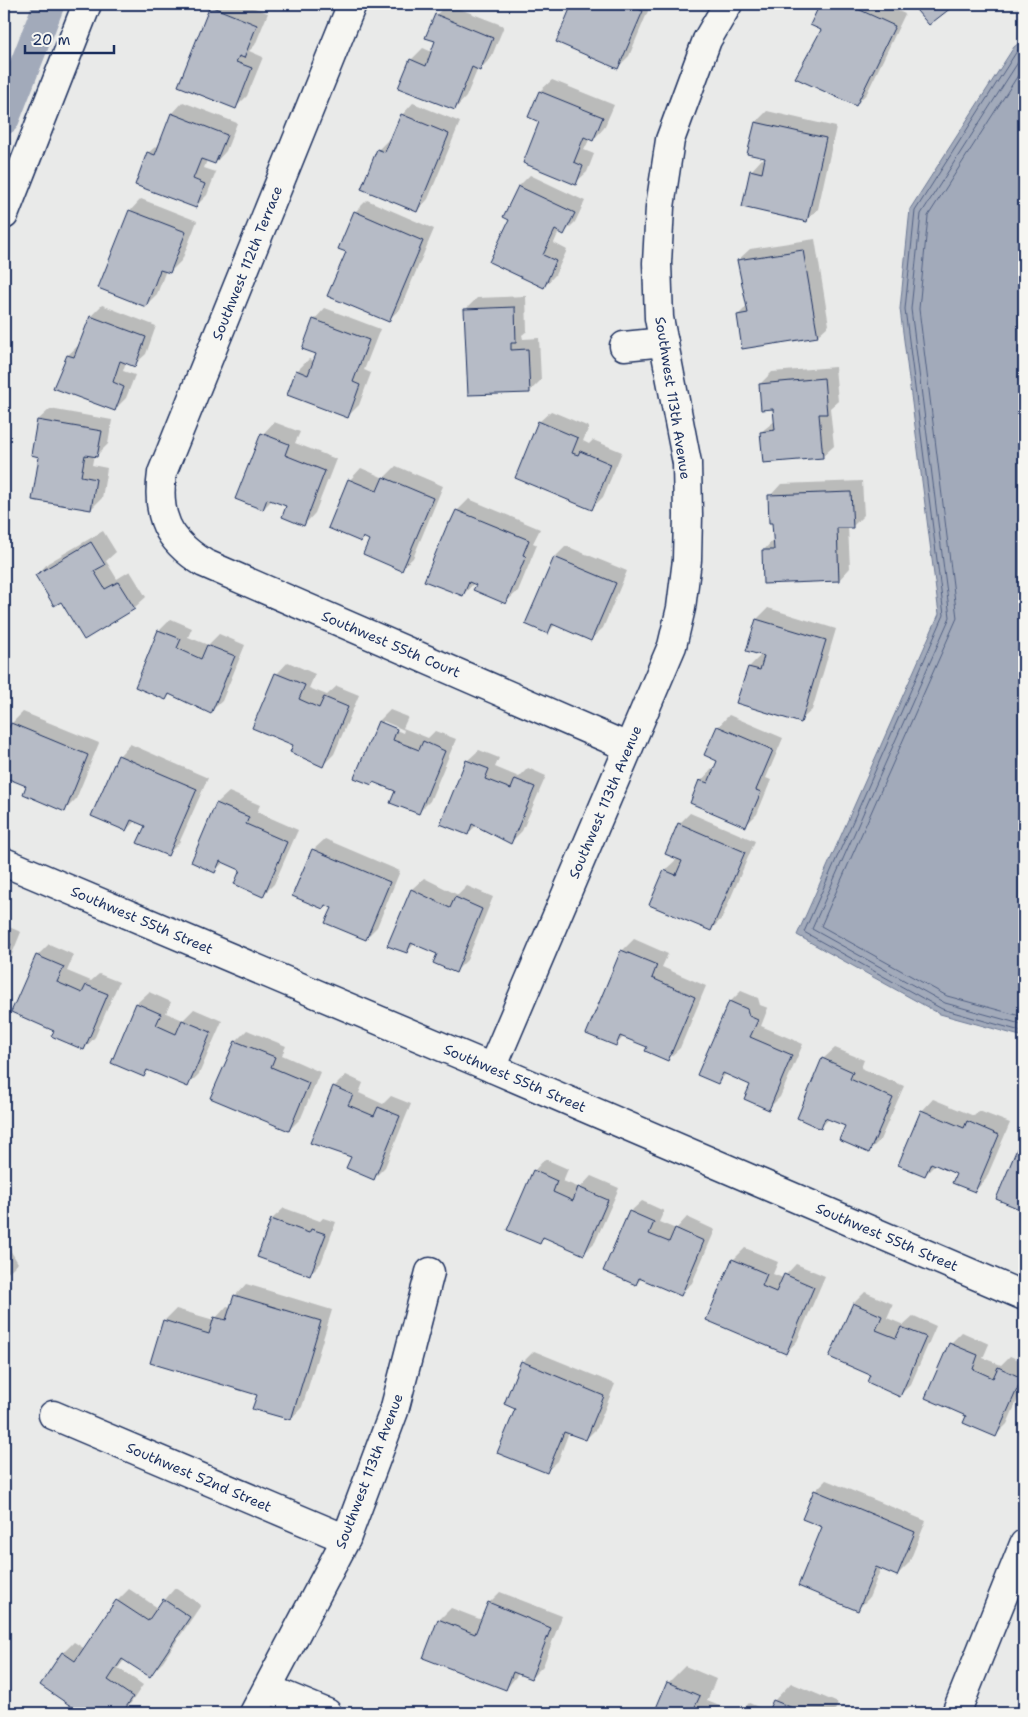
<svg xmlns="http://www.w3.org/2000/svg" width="1028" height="1717" font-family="'Shantell Sans',sans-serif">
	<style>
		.water { fill: #a2aaba; stroke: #6c7995 }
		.shadow { fill: #0003; fill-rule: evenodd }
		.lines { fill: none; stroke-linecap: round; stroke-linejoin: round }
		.shore { stroke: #516083; stroke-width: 1 }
		.canal { stroke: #a2aaba; stroke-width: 31 }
		.building { fill: #b6bbc6; stroke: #1b2f5e }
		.minor-casing { stroke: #1b2f5e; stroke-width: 31 }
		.minor { stroke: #f6f6f2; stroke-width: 28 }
		.labels { text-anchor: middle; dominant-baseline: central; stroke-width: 4.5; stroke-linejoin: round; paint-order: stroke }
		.street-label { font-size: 14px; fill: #1b2f5e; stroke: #f6f6f2 }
	</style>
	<rect width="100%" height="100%" fill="#e9eae9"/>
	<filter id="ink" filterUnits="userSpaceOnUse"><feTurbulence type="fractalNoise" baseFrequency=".02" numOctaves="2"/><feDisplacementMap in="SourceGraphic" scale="10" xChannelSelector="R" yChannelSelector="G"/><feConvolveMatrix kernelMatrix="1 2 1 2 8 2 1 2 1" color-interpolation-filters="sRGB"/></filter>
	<g filter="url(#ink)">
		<!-- water -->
		<path class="water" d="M1024 39V1037L940 1014 797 935 939 614 900 309 910 209 1014 47Z"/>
		<!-- shadow -->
		<g class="shadow">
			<path d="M214 4H244L268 13 255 45 249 51 263 57 247 96 235 108 211 6Z"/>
			<path d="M447 4 504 26 491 58 480 69 478 68 466 97 455 109 411 60 423 48 432 52 437 40 436 15Z"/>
			<path d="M573 4H651L629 56 618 67 557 41Z"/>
			<path d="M822 4H883L905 14 867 93 856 105 823 29 812 24Z"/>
			<path d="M552 80 614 105 604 128 593 140 590 138 584 150 594 154 587 172 575 183 541 121 540 91Z"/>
			<path d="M183 102 237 123 226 151 215 163 207 160 204 168 216 172 207 195 195 207 148 153 161 142 172 114Z"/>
			<path d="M413 103 460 122 428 199 417 211 378 150 389 139 392 140 402 115Z"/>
			<path d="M767 111 836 127 818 209 806 221 751 171 762 159 766 160 756 122Z"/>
			<path d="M530 175 585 201 575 222 564 233 559 231 554 243 567 250 555 275 544 287 511 220 519 186Z"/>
			<path d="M141 199 197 221 182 260 170 272 166 270 157 294 146 305 130 211Z"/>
			<path d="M367 200 434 229 400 309 388 320 355 212Z"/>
			<path d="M815 239 829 325 817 336 738 315 748 305 738 260 750 249Z"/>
			<path d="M526 296 527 331 522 335 523 339 539 338 541 380 529 392 466 309 477 298Z"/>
			<path d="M102 305 156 326 146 354 134 365 126 362 123 371 135 375 126 398 114 410 68 355 80 344 91 316Z"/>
			<path d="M325 308 380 329 364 370 371 373 359 405 347 417 297 371 309 359 314 361 317 354 314 320Z"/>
			<path d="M835 367 838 401 830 408 834 446 822 457 761 432 776 420 774 407 760 384 772 372Z"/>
			<path d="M50 409 112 420 108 444 97 455H94L92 465 107 468 102 498 91 509 40 456 38 420Z"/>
			<path d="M551 411 589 427 583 441 589 444 593 440 622 452 603 497 591 509 539 422Z"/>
			<path d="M274 422 300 432 295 443 336 459 315 513 304 525 288 506 272 500 263 509V434Z"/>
			<path d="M396 466 443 486 413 558 401 569 370 539 364 537 360 540 350 480 361 468 384 478Z"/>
			<path d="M862 481 864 515 853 526 848 527 850 568 839 580 763 551 774 539 770 496 781 484Z"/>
			<path d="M469 499 540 529 533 543 537 545 518 591 506 602 474 583 463 595 449 523 457 511Z"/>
			<path d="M103 531 116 552 106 561 117 579 130 571 146 597 134 608 37 575 48 563Z"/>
			<path d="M566 546 627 571 603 628 591 639 556 624 548 632 555 557Z"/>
			<path d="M768 608 836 629 812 710 800 721 749 667 762 654 757 619Z"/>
			<path d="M171 619 192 628 188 637 208 645 219 634 245 645 222 701 210 712 171 693 166 699 159 631Z"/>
			<path d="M288 662 315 674 309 688 327 695 337 686 359 695 334 754 322 766 277 674Z"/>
			<path d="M390 710 408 717 403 728 428 738 435 731 456 739 430 801 418 813 397 791 374 781 372 784 379 721ZM383 721 404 730 403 733 383 724Z"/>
			<path d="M23 712 99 743 76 799 65 810 28 786 4 776V742L12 723Z"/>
			<path d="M729 715 783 738 766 778 771 780 757 814 746 825 701 781 712 769 715 770 719 760 718 727Z"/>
			<path d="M130 744 208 778 179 843 168 854 147 825 136 820 126 830 119 756Z"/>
			<path d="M479 750 499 758 495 767 519 777 528 768 546 776 522 831 511 842 477 825 467 834V761Z"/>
			<path d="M229 792 260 805 257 812 298 830 274 884 263 895 242 870 224 862 214 871 192 862 217 803Z"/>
			<path d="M690 813 755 841 722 918 711 930 651 904 665 870 678 858 679 824Z"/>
			<path d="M325 839 400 871 377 927 365 939 333 907 327 904 323 908 313 850Z"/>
			<path d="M424 878 458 895 467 886 493 897 467 960 456 971 439 953 415 943 407 952 389 945 412 889Z"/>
			<path d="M4 925 21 932 4 974Z"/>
			<path d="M634 939 668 954 662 967 706 986 680 1048 668 1059 648 1047 624 1036 616 1045 622 951Z"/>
			<path d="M49 944 74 955 67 971 91 981 99 974 119 982 95 1037 84 1049 56 1030 37 956Z"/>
			<path d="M741 991 758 998 760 1005 768 1008 761 1026 803 1044 780 1097 769 1108 752 1084 727 1073 718 1082 730 1002Z"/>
			<path d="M149 992 171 1002 166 1013 183 1020 194 1009 222 1021 199 1074 187 1086 149 1070 143 1076 112 1062 137 1003Z"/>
			<path d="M247 1030 286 1046 282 1055 320 1072 301 1118 289 1130 236 1041Z"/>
			<path d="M835 1048 864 1060 861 1068 904 1086 880 1140 869 1151 846 1125 830 1118 821 1127 823 1059Z"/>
			<path d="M346 1075 363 1083 359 1093 383 1104 391 1096 411 1104 385 1167 374 1178 352 1156 334 1087Z"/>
			<path d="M933 1099 974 1116 979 1111 1010 1123 986 1179 975 1191 958 1173 936 1164 925 1175 922 1111Z"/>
			<path d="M1024 1136V1210L998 1199Z"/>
			<path d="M545 1159 568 1169 563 1181 580 1188 591 1176 619 1188 595 1242 584 1253 545 1237 539 1243 534 1171Z"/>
			<path d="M642 1201 664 1211 659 1222 676 1229 687 1217 715 1230 692 1283 680 1294 642 1278 636 1284 630 1212Z"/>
			<path d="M284 1208 320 1221 323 1218 336 1222 321 1263 309 1275 258 1256 272 1219Z"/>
			<path d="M4 1240 18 1263 4 1276Z"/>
			<path d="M745 1248 778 1262 773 1274 783 1278 796 1264 825 1276 797 1341 786 1353 733 1260Z"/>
			<path d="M246 1284 332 1310 302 1407 291 1419 164 1321 176 1309 214 1320 227 1306 231 1307 235 1296Z"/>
			<path d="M865 1292 893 1304 887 1318 904 1325 914 1316 936 1326 911 1384 899 1396 871 1375 831 1357 854 1303Z"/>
			<path d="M962 1332 989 1344 983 1358 1001 1365 1010 1356 1024 1362V1385L1007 1424 996 1435 968 1415 950 1344Z"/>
			<path d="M534 1351 615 1384 597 1428 586 1439 569 1432 558 1461 546 1472 517 1408 523 1362Z"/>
			<path d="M826 1480 926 1521 909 1563 897 1575 881 1568 869 1598 858 1609 823 1526 815 1491Z"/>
			<path d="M175 1588 201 1605 161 1664 149 1676 125 1659 118 1668 143 1685 124 1713H84L41 1685 63 1653 74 1642 85 1649 117 1601 129 1589 158 1608Z"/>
			<path d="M500 1592 562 1616 543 1666 531 1678 519 1673 506 1689 439 1620 451 1608 482 1620 489 1603Z"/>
			<path d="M685 1666 716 1679 707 1701 737 1713H656L668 1683Z"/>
			<path d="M791 1683 838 1703 834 1713H740L749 1703 769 1712 774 1701Z"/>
		</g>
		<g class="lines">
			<!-- shore -->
			<g class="shore">
				<path d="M1024 46 1017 51 915 211 905 309 944 615 804 932 942 1009 1024 1032"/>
				<path d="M1024 53 921 214 911 309 950 617 812 929 945 1003 1024 1025"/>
				<path d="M1024 66 928 216 919 309 957 618 821 926 947 996 1024 1017"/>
			</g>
			<!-- canal -->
			<path class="canal" d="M4 119 49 4"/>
		</g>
		<!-- building -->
		<g class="building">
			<path d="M265 4H277L275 8Z"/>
			<path d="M572 4H626L643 11 618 69 556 42Z"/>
			<path d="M820 4H847L895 26 856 106 795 78 821 30 810 25Z"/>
			<path d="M911 4H956L929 25Z"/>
			<path d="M210 6 257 25 244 58 239 56 236 62 252 68 236 109 178 86Z"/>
			<path d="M435 14 493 38 480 71 472 67 455 110 398 88 410 59 426 66 435 41 425 38Z"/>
			<path d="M539 91 603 117 593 141 584 137 574 162 583 166 576 185 523 163 539 122 528 117Z"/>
			<path d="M171 113 227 135 215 164 201 159 193 179 205 184 196 208 135 185 147 152 155 155Z"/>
			<path d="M401 114 449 134 417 212 361 189 377 149 385 152Z"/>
			<path d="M755 122 826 138 807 222 742 207 750 170 762 173 765 158 747 154Z"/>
			<path d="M518 186 575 213 564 235 555 230 543 255 556 261 544 288 489 262 509 220 503 217Z"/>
			<path d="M129 210 186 232 170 273 160 270 146 307 98 288Z"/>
			<path d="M354 211 423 241 389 322 327 296 346 252 338 249Z"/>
			<path d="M803 250 818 337 742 349 737 315 748 313 737 260Z"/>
			<path d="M515 307 516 343H511V350L528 349 530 393 468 395 464 309Z"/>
			<path d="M90 316 146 337 135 367 120 361 113 382 124 387 115 411 53 388 67 355 74 357Z"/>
			<path d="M313 319 369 340 353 382 360 385 348 418 287 395 296 370 308 375 316 354 302 349Z"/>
			<path d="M824 378 827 414H819L823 458 763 463 760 432 775 430 773 409 761 410 759 384Z"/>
			<path d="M37 420 102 431 97 457 85 455 81 476 96 479 91 510 32 500 39 457 31 455Z"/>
			<path d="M538 421 578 438 572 453 578 455 580 451 611 464 592 510 515 478Z"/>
			<path d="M261 433 289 444 285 455 325 471 304 526 282 517 286 506 267 499 263 510 235 499Z"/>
			<path d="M383 477 433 498 402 571 363 554 369 540 363 537 361 542 328 528 348 479 377 491Z"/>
			<path d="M851 492 853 528H837L839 581 763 584 762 550H774L772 523H769L768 495Z"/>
			<path d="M456 510 529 540 523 555 526 556 506 604 473 590 476 585 469 582 463 596 424 581 448 523H450Z"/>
			<path d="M91 542 105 565 94 571 105 589 118 582 135 609 84 640 61 602 54 606 35 575Z"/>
			<path d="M554 557 616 583 591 641 552 624 548 634 525 624Z"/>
			<path d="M756 619 826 640 801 723 736 703 748 667 760 670 764 656 746 651Z"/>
			<path d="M158 630 181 639 177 648 201 659 207 645 235 656 211 714 169 694 166 700 135 687Z"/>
			<path d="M275 673 305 685 299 699 319 708 324 697 348 707 323 767 290 752 293 745 252 728Z"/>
			<path d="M378 721 397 729 393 740 419 750 423 741 445 751 419 814 390 803 395 791 373 782 372 785 354 778Z"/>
			<path d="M11 723 88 755 65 812 23 794 26 786 4 777V739Z"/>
			<path d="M717 726 773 750 756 790 761 792 746 827 690 803 699 780 708 783 717 761 704 755Z"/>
			<path d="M118 755 197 789 168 856 137 843 145 826 131 820 126 831 91 816Z"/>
			<path d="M466 760 489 769 485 779 511 789 515 779 535 787 511 844 472 824 468 835 440 824Z"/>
			<path d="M216 803 249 817 246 824 287 842 263 897 234 884 240 870 220 861 215 873 191 862Z"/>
			<path d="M678 823 745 852 711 931 649 905 664 870 676 875 682 861 665 854Z"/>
			<path d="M312 849 390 882 366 940 325 923 332 908 325 905 323 909 292 896Z"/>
			<path d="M411 889 450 908 455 897 482 909 456 973 433 963 437 954 411 943 407 953 387 946Z"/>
			<path d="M4 941 11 944 4 960Z"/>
			<path d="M621 950 657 965 652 978 695 997 668 1061 645 1051 647 1047 620 1036 616 1046 586 1034Z"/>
			<path d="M36 955 64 967 57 982 82 993 86 985 108 994 84 1050 51 1036 54 1031 11 1012Z"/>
			<path d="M729 1001 747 1009 749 1016 758 1020 750 1037 792 1055 769 1110 744 1099 750 1085 723 1073 718 1084 697 1075Z"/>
			<path d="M136 1003 161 1014 156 1025 176 1034 182 1020 211 1032 188 1087 147 1070 144 1077 111 1063Z"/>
			<path d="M235 1041 275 1057 271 1067 309 1083 289 1131 210 1098Z"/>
			<path d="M822 1058 853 1072 850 1079 893 1098 869 1153 839 1140 845 1126 825 1118 821 1129 797 1118Z"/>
			<path d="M333 1086 353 1095 348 1105 374 1116 378 1107 400 1116 374 1180 346 1168 351 1157 310 1143Z"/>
			<path d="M921 1110 964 1128 967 1121 999 1135 975 1192 952 1183 956 1174 931 1163 925 1176 898 1165Z"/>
			<path d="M1024 1132V1211L996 1199Z"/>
			<path d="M533 1170 557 1181 553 1192 573 1201 578 1187 608 1200 584 1255 543 1237 540 1244 507 1230Z"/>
			<path d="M629 1211 654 1222 649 1234 669 1242 675 1228 704 1241 681 1296 639 1278 636 1285 603 1271Z"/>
			<path d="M271 1219 309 1233 311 1229 326 1234 310 1276 257 1257Z"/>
			<path d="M732 1259 767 1274 762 1286 776 1292 784 1274 814 1287 786 1354 706 1320Z"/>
			<path d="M234 1295 321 1321 291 1420 252 1409 257 1395 150 1363 163 1320 209 1334 214 1317 226 1320Z"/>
			<path d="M853 1303 882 1316 876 1330 896 1338 901 1327 926 1337 900 1397 867 1382 870 1375 829 1357Z"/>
			<path d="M949 1343 978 1355 973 1369 993 1378 998 1367 1022 1378 996 1437 963 1423 966 1416 925 1398Z"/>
			<path d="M521 1361 604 1396 586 1440 564 1432 547 1473 497 1453 515 1409 504 1404Z"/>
			<path d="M814 1490 915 1532 897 1576 876 1567 858 1611 798 1586 822 1527 802 1519Z"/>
			<path d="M163 1599 190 1617 150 1677 122 1659 108 1680 133 1697 122 1713H81L40 1685 62 1652 75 1661 116 1600 148 1621Z"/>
			<path d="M488 1602 551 1628 531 1679 513 1672 506 1690 423 1658 438 1619 475 1634Z"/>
			<path d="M667 1682 700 1696 692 1713H654Z"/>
			<path d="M773 1700 805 1713H767Z"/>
		</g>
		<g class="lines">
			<defs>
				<g id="minor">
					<path d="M352 4 162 473C156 516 167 540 204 563L628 747"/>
					<path d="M4 215 87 4"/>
					<path d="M624 346 664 342"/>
					<path d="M4 862 492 1068 1024 1296"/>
					<path d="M492 1068 672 646 681 608 687 560 688 515 687 463 659 318 657 263 660 207 670 140 707 40 728 4"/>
					<path d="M53 1415 346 1539"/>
					<path d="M269 1689 327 1713"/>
					<path d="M254 1713 346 1539 394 1411 430 1272"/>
					<path d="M956 1713 1024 1544"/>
				</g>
			</defs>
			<!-- minor casing -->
			<use href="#minor" class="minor-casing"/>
			<!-- minor -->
			<use href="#minor" class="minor"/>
		</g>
	</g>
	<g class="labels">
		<!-- street labels -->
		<g class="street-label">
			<text transform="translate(247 263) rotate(-68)">Southwest 112th Terrace</text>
			<text transform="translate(673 398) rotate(81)">Southwest 113th Avenue</text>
			<text transform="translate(391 644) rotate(23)">Southwest 55th Court</text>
			<text transform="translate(605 802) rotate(-67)">Southwest 113th Avenue</text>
			<text transform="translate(142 920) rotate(23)">Southwest 55th Street</text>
			<text transform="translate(515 1078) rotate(23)">Southwest 55th Street</text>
			<text transform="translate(887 1237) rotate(23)">Southwest 55th Street</text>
			<text transform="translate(369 1471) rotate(-69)">Southwest 113th Avenue</text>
			<text transform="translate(199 1477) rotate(23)">Southwest 52nd Street</text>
		</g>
	</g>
	<!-- margin -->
	<rect width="1028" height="1717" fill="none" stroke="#f6f6f2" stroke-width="20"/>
	<rect x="10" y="10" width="1008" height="1697" fill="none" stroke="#1b2f5e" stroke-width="2" filter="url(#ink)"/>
	<!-- scale -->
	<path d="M25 45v8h89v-8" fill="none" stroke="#1b2f5e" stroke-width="2.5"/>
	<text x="32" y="45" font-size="15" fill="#1b2f5e" stroke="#f6f6f2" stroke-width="4" paint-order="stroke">20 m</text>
</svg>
